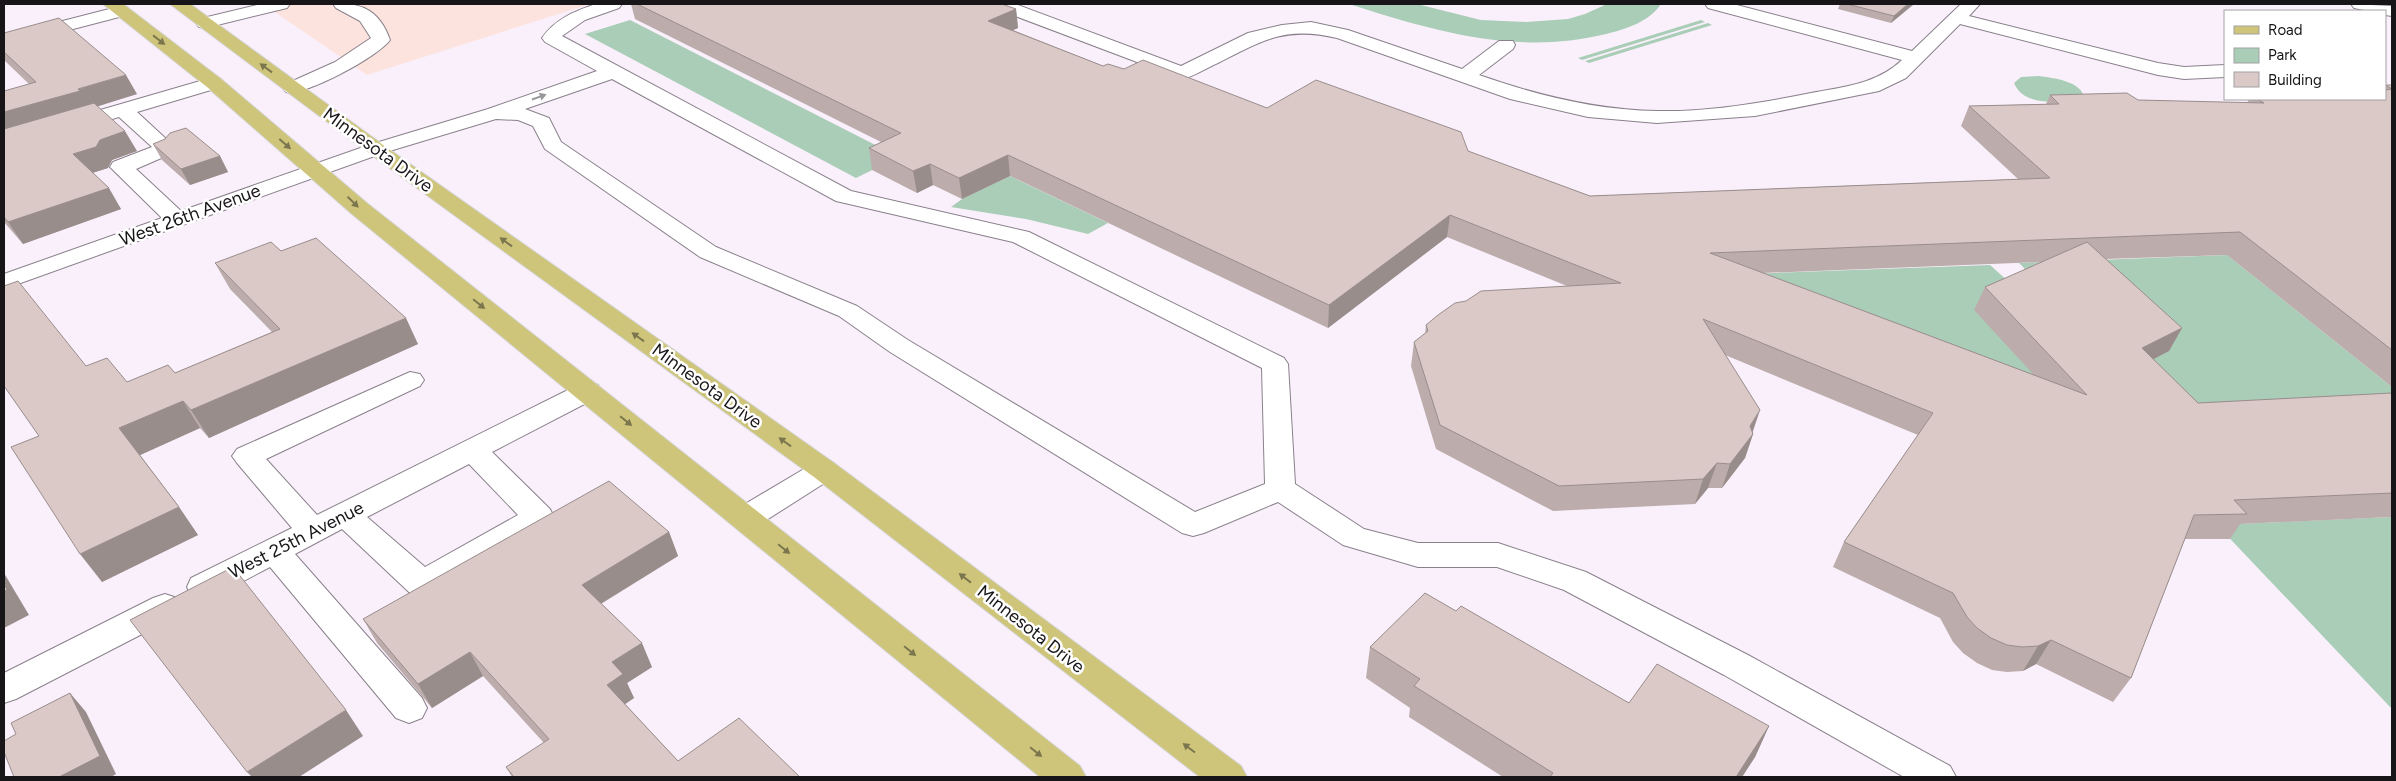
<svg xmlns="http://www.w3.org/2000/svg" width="2396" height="781" font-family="Figtree,sans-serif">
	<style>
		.commercial { fill: #fde3de }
		.green { fill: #a9cdb7 }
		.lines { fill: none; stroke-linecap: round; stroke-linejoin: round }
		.minor-casing { stroke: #89808b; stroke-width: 2 }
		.major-casing { stroke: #d5d5d6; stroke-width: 2 }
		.minor { fill: #fff; fill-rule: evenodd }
		.major { fill: #cec57a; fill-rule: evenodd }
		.wall { fill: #bcadac; fill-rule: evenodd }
		.shaded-wall { fill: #998d8c }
		.building { fill: #dbc9c8; stroke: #998d8c }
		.oneway { fill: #7c764e }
		.oneway2 { fill: #979698 }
		.labels { text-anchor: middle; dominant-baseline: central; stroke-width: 5; stroke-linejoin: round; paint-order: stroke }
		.street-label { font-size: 18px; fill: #181519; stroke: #fff }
	</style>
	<rect width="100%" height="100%" fill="#faf0fc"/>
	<!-- commercial -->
	<path class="commercial" d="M263 4H590L367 75Z"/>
	<!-- green -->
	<g class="green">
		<path d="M1349 4H1417L1481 20 1526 22 1568 19 1585 14 1607 4H1661C1649 22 1626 29 1606 34 1516 56 1434 31 1349 4Z"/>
		<path d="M630 20 899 157 856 178 585 34Z"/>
		<path d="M1701 20 1705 22 1582 60 1578 58Z"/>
		<path d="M1708 23 1712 25 1589 63 1585 61Z"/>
		<path d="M2039 76C2053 78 2082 81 2084 98 2063 101 2025 109 2014 83L2021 77Z"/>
		<path d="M1010 176 1108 223 1088 234 1026 219 951 207 962 199Z"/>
		<path d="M2227 255 2392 387V416L2183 426 2129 372 2168 351 2045 289 2019 263Z"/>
		<path d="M1990 265 2018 290 2152 429 1719 275Z"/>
		<path d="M2392 517V709L2217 525Z"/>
	</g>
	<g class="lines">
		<defs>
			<g id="minor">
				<path d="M261 4H290L287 8 205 28 199 27 196 23 199 19Z"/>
				<path d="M333 4C362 2 380 11 390 40 379 56 304 97 286 92L283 88 286 84 335 62 371 38 360 21 336 8Z"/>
				<path d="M596 4H622L619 8 585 20 562 36 851 191 1029 232 1284 358 1288 364 1295 484 1364 529 1418 543H1498L1586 572 1748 655 1950 766 1956 777H1904L1724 675 1564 590 1497 567H1418L1343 545 1278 502 1204 533 1193 536 1182 533 890 352 839 316 700 257 545 149 533 126 518 120 496 119 383 153 4 289V274L162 218 110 167 113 162 152 147 119 117 4 151V138L207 79H221L224 83 221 87 137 112 177 149 173 153 136 169 181 211 369 145 488 109 597 71 545 42 542 38C555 19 575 11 596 4ZM612 79 836 201 1013 242 1262 368 1265 484 1195 512 908 340 857 306 716 247 561 142 549 118 525 109Z"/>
				<path d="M991 4H1015L1181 66 1248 33 1282 25 1311 22 1348 30 1462 69 1499 41H1513L1515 45 1513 49 1479 75C1536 95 1595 110 1657 111 1708 112 1761 103 1811 93 1843 87 1877 84 1902 60L1708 8 1705 4H1733L1912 51 1961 4H1980L1969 16 2158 63 2184 67 2225 65V77L2184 79 2158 75 1960 24 1906 78 1879 91 1755 116 1657 123 1588 117 1510 99 1337 38C1285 26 1263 40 1218 63 1206 68 1195 76 1182 79L994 8Z"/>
				<path d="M2351 4 2392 6V16L2385 15V11H2369L2354 8Z"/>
				<path d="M121 6 127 7 130 11 127 15 4 47V36Z"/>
				<path d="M410 372 420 374 424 380 420 386 266 459 317 515 578 385 588 382 598 385 602 391 598 397 492 452 550 509 554 517 550 525 434 593 422 596 410 593 342 529 295 554 422 698 427 708 422 718 409 723 396 718 270 567 215 596 203 599 191 596 187 587 191 578 292 528 237 463 232 456 237 449ZM469 464 518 515 425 567 367 517Z"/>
				<path d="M824 460 834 463 839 470 834 477 757 526 746 529 735 526 731 518 735 510 814 463Z"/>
				<path d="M165 594 177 598 182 607 177 616 16 699 4 703V673L153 598Z"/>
			</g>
			<g id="major">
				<path d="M103 4H123L221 79 368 204 1080 766 1086 777H1040L352 214 207 87Z"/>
				<path d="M170 4H190L383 145 834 463 1241 766 1247 777H1200L814 477 369 153Z"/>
			</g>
		</defs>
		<!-- minor casing -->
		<use href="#minor" class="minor-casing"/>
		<!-- major casing -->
		<use href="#major" class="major-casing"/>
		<!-- minor -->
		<use href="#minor" class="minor"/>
		<!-- major -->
		<use href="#major" class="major"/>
	</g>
	<!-- wall -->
	<g class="wall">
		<path d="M631 4H1002L1016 9 1018 28 1013 30 1103 66 1124 69 1267 108 1468 151 1590 196 2018 179 1961 126 1969 106 2046 104 2050 95 2138 100 2247 103 2249 99H2385V85H2392V387L2227 255 2106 259 2182 328 2169 351 2153 359 2198 403 2392 393V517L2240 524 2230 539H2185L2131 678 2113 702 2036 664 2023 671 2007 672 1992 670 1977 663 1963 653 1953 642 1940 618 1833 567 1844 542 1918 435 1725 355 1753 434 1745 458 1722 488H1708L1695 504 1553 511 1436 449 1411 366 1414 342 1425 334 1426 325 1567 286 1447 237 1328 328 1010 176 962 199 933 185 917 193 872 170 869 148 881 142 635 19ZM2042 262 1985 287 1974 310 2034 375 1763 273Z"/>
		<path d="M1840 4H1914L1891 23 1838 9Z"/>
		<path d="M4 33 137 94 97 106 137 151 112 160 108 168 92 173 121 209 23 244 4 222V91L29 84 4 60Z"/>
		<path d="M153 144 220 156 228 172 190 185 162 160Z"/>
		<path d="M281 251 418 344 209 438 200 428 140 455 179 507 198 535 102 582 39 436 86 366 127 382 175 373 272 332 230 289 215 263Z"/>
		<path d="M669 532 678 556 601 604 652 667 627 683 634 698 625 704 678 761 800 777H512L506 767 544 743 483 676 432 708 377 643 363 619Z"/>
		<path d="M1456 611 1629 703 1769 726 1755 757 1742 777H1503L1409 717 1410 708 1366 678 1370 647Z"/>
	</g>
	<!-- shaded-wall -->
	<g class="shaded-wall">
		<path d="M1908 4H1914L1891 23 1894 16Z"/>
		<path d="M1016 9 1018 28 990 40 988 21Z"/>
		<path d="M126 75 137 94 4 136V112Z"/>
		<path d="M125 131 137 151 112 160 108 168 86 175 73 154 100 140Z"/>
		<path d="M1008 155 1010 176 962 199 959 178Z"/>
		<path d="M220 156 228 172 190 185 181 169Z"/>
		<path d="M930 164 933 185 917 193 913 171Z"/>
		<path d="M109 188 121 209 23 244 8 222Z"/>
		<path d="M1450 215 1447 237 1328 328 1329 305Z"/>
		<path d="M406 318 418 344 209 438 191 410Z"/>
		<path d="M2182 328 2169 351 2129 372 2142 348Z"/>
		<path d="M183 401 200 428 138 456 119 428Z"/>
		<path d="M1760 410 1752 434H1753L1745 458 1722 488 1730 464 1750 426Z"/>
		<path d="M1717 463 1708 488 1695 504 1703 479Z"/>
		<path d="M179 507 198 535 102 582 80 554Z"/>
		<path d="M669 532 678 556 592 609 582 585Z"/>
		<path d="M4 573 29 615 4 628Z"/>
		<path d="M2051 640 2036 664 2023 671 2038 646Z"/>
		<path d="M642 643 652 667 627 683 634 698 618 709 607 685 612 662Z"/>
		<path d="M470 652 483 676 432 708 418 684Z"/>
		<path d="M70 693 86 712 116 774 111 777H59Z"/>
		<path d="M346 710 363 736 299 777H252L247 772Z"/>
		<path d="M1769 726 1755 757 1742 777H1736Z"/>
	</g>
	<!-- building -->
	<g class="building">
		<path d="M637 4H1002L1016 9 988 21 1103 66 1108 64 1124 69 1143 60 1267 108 1316 80 1461 132 1468 151 1590 196 2050 178 1969 106 2059 104 2050 95 2127 93 2138 100 2264 103 2257 99H2385V90L2392 89 2385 85H2392V350L2240 232 1710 253 2087 395 1985 287 2087 242 2182 328 2142 348 2198 403 2392 393V493L2234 500 2247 514 2194 515 2131 678 2051 640 2038 646 2022 647 2007 645 1991 638 1977 628 1967 617 1953 593 1844 542 1933 413 1703 319 1760 410 1750 426 1753 434 1730 464 1717 463 1703 479 1559 486 1440 425 1414 342 1428 331 1426 325 1438 315 1455 303 1466 301 1481 291 1621 283 1450 215 1329 305 1008 155 959 178 930 164 913 171 869 148 901 133Z"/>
		<path d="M1847 4H1908L1894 16Z"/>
		<path d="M59 18 126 75 78 89 80 91 4 112V91L36 82 4 52V33Z"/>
		<path d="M94 103 125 131 100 140 96 147 73 154 109 188 8 222 4 217V129Z"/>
		<path d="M186 128 220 156 181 169 153 144 165 139 170 133Z"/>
		<path d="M316 238 406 318 191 410 183 401 119 428 179 507 80 554 11 447 39 436 4 386V286L18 281 86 366 107 358 127 382 168 365 175 373 280 329 215 263 271 242 281 251Z"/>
		<path d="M609 481 669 532 582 585 642 643 612 662 623 674 607 685 678 761 739 718 800 777H514L506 767 549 739 470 652 418 684 363 619Z"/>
		<path d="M233 567 346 710 247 772 130 620Z"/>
		<path d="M4 584 7 590 4 591Z"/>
		<path d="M1425 593 1456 611 1461 606 1629 703 1657 664 1769 726 1736 777H1550L1553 773 1414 686 1420 679 1370 647Z"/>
		<path d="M70 693 100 756 59 777H14L4 752V741L16 734 11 723Z"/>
	</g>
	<!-- one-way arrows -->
	<defs><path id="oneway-solid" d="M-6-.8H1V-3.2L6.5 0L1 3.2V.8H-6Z" transform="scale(1.25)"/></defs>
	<g class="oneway">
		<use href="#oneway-solid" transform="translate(159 40) rotate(38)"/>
		<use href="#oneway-solid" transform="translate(266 68) rotate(-144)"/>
		<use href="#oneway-solid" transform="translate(285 144) rotate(41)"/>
		<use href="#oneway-solid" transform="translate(353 202) rotate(44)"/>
		<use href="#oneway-solid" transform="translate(506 242) rotate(-144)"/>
		<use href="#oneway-solid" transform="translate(479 304) rotate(39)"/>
		<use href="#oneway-solid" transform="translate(638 337) rotate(-144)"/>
		<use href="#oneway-solid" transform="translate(626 421) rotate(39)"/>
		<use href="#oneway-solid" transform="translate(785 442) rotate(-144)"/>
		<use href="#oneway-solid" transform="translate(784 549) rotate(39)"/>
		<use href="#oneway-solid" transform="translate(965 578) rotate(-142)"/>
		<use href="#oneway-solid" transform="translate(910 651) rotate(39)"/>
		<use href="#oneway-solid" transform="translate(1189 748) rotate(-143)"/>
		<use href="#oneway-solid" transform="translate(1036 752) rotate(39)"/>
	</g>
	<use class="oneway2" href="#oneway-solid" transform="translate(539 97) rotate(-19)"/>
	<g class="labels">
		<!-- street labels -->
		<g class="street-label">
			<text transform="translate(378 150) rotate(36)">Minnesota Drive</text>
			<text transform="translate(190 215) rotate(-20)">West 26th Avenue</text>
			<text transform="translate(707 386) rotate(36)">Minnesota Drive</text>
			<text transform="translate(296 540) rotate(-27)">West 25th Avenue</text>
			<text transform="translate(1031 629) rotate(38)">Minnesota Drive</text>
		</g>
	</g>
	<!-- border -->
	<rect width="2396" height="781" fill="none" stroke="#181519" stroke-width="10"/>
	<!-- legend -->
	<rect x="2224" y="10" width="162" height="90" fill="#ffffff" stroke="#a3a1a3"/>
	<rect x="2234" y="26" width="25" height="8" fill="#cec57a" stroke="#a3a1a3"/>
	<text x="2268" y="35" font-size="15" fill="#181519">Road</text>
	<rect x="2234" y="48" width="25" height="15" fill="#a9cdb7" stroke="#a3a1a3"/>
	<text x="2268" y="60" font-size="15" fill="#181519">Park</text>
	<rect x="2234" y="72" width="25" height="15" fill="#dbc9c8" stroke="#a3a1a3"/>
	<text x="2268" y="85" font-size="15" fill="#181519">Building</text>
</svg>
